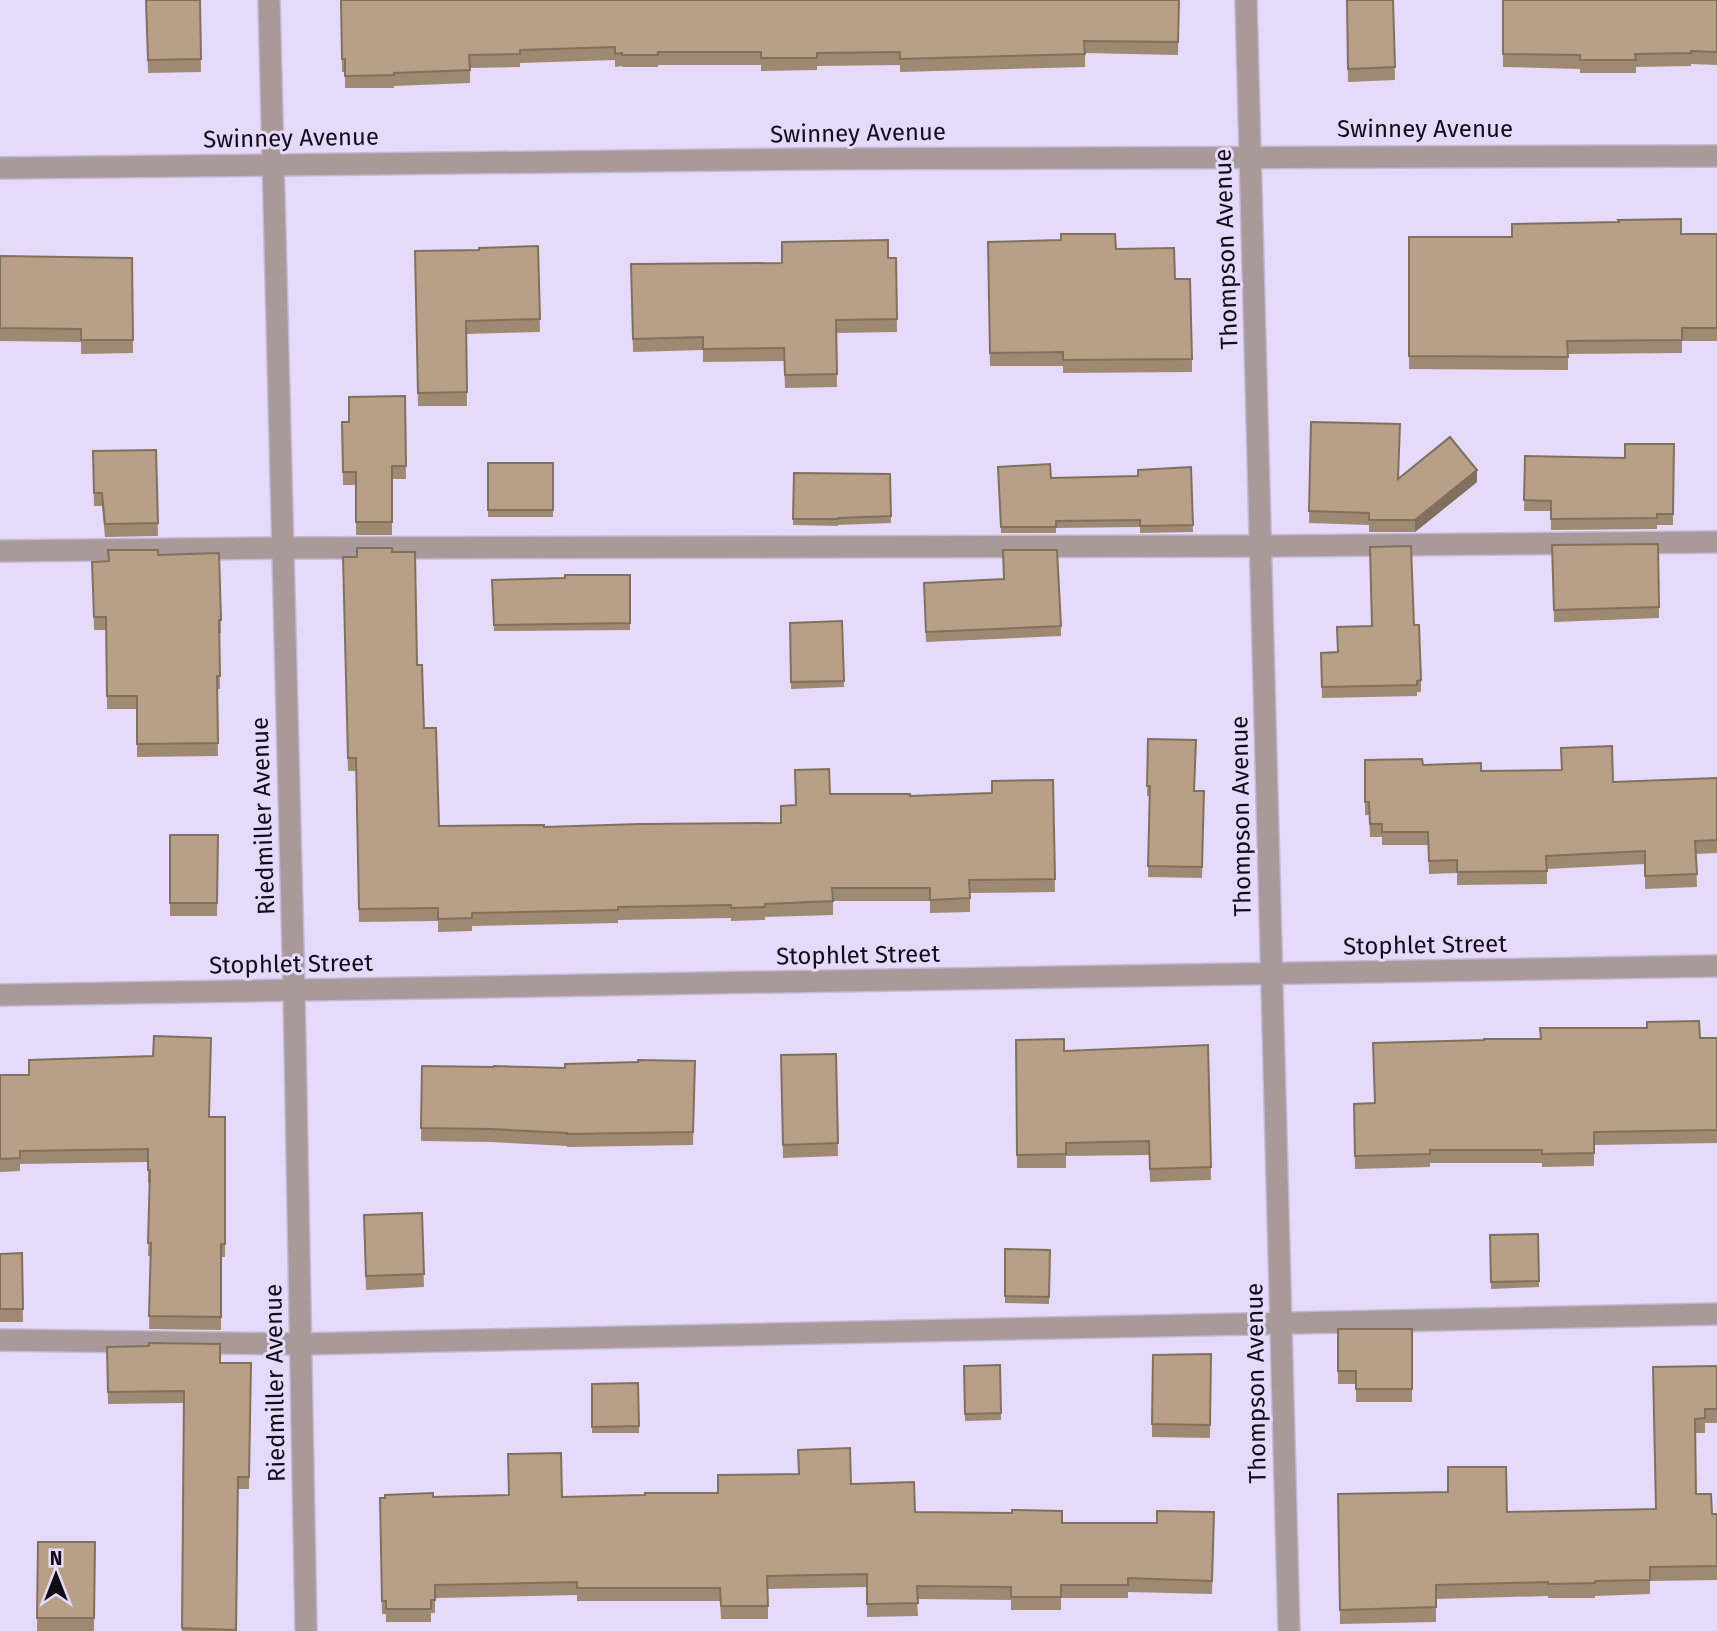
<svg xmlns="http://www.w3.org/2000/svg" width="1717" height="1631" font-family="'Fira Sans',sans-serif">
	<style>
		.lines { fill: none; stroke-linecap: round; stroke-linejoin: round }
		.service-casing { stroke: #c4b9d6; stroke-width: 24 }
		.minor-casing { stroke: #c4b9d6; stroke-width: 24 }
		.service { stroke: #a99; stroke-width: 21 }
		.minor { stroke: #a99; stroke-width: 21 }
		.wall { fill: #9e8a73 }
		.shaded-wall { fill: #81705e }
		.building { fill: #b8a086; stroke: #81705e; stroke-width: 2 }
		.labels { text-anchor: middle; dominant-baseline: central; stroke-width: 6; stroke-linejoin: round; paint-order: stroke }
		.street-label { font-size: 24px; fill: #110c17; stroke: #e6dafa }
	</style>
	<rect width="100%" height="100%" fill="#e6dafa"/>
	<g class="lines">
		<defs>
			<g id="service">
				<path d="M0 551 282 548 1261 546 1717 542"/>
				<path d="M0 1340 301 1344 1717 1314"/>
			</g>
			<g id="minor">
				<path d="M269 0 294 990 306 1631"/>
				<path d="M1246 0 1289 1631"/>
				<path d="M0 168C572 159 1145 156 1717 156"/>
				<path d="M0 995 1717 966"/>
			</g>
		</defs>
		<!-- service casing -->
		<use href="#service" class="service-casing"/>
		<!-- minor casing -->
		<use href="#minor" class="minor-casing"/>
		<!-- service -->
		<use href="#service" class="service"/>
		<!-- minor -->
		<use href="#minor" class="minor"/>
	</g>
	<!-- wall -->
	<g class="wall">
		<path d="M146 0H200L201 72 148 73Z"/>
		<path d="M341 0H1179L1178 55 1085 53V67L900 72V65L817 66V70L761 71V65H658V67H622V66L615 67V60L520 63V67L470 68V83L394 86V88H345V72H342Z"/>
		<path d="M1347 0H1393L1395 80 1348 82Z"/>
		<path d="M1503 0H1717V65L1691 64V66L1636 67V73H1580V69L1503 67Z"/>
		<path d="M1619 222 1681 234H1717V341H1682V353L1568 354V370L1409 369V237H1512Z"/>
		<path d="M988 242 1116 249 1175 279 1192 359V372L1063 373V366H990Z"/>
		<path d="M538 246 540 332 466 334 467 406H418L415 251 479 250Z"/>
		<path d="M0 256 132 258 133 353 81 354V342L0 341Z"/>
		<path d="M896 258 897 332 836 333 837 387 785 388 784 361 703 362V350L633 352 631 264 782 263Z"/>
		<path d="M405 396 406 479H392V535H356V485H343L342 422H349Z"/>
		<path d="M1311 422 1399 479 1477 482 1415 532H1369V525L1309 523Z"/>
		<path d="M1674 444 1673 525H1657V529L1551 530V511H1524L1525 456 1625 458Z"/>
		<path d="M156 450 158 536 105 537 102 506H94L93 451Z"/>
		<rect x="488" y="463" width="65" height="54"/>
		<path d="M998 467 1051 478 1138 476 1191 467 1193 532 1140 533V527L1056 528V533H1001Z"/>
		<path d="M794 473 890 474 891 523 838 525V526L793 525Z"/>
		<path d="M1658 544 1659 618 1554 622 1552 545Z"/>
		<path d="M108 550 158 555 219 553 221 633H219L220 689H217L218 756 137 757V709H107L106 630H94L92 562 108 561Z"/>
		<path d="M1003 550 1061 626V636L926 642 924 583 1004 579Z"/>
		<path d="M392 552 417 665 424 728 439 826 544 827 781 823 795 805 830 794 910 796 992 793 1053 780 1055 892 970 893V912L930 913V901H833V915L765 917V920L731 921V918L618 920V923L472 926V931L438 932V921L359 922 356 771H348L343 570 357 557Z"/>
		<path d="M630 575V630L494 631 492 580Z"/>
		<path d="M842 621 844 687 791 689 790 623Z"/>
		<path d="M1414 625 1421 680V692H1417V696L1322 698 1321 653 1337 652Z"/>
		<path d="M1148 739 1195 791H1204L1202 878 1148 877 1149 796H1147Z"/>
		<path d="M1365 760 1423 765 1481 771 1613 782 1717 778V853L1696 854 1697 887 1645 889V864L1547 869V884L1457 885V873L1429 874 1428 845H1382V837H1370L1369 815H1365Z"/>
		<path d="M170 835H218L217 916H170Z"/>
		<path d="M1700 1038H1717V1143L1594 1145V1166L1542 1167V1163H1430V1167L1355 1169 1354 1104 1374 1103Z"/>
		<path d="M1016 1040 1064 1051 1208 1045 1211 1180 1150 1182 1149 1155 1066 1156V1168H1017Z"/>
		<path d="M836 1054 838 1156 783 1158 781 1055Z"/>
		<path d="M695 1061 693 1145 567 1147V1146L491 1142 421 1141 422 1066 565 1068Z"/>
		<path d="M0 1075 209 1117H225V1257H221V1330L149 1329 151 1256H148L150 1183H148V1162L20 1164V1171L0 1172Z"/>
		<path d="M422 1213 424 1287 366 1290 364 1229Z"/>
		<path d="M1538 1234 1539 1287 1491 1289 1490 1235Z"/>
		<path d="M1005 1249 1050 1250 1049 1304 1005 1303Z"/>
		<path d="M22 1253 23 1322H0V1254Z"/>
		<path d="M1338 1329H1412V1402H1356V1384H1338Z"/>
		<path d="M107 1347 220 1363H251L249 1489H238L236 1631H182L184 1403 108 1404Z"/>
		<path d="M1211 1354 1210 1438 1152 1437V1424Z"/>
		<path d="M1000 1365 1001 1420 965 1421 964 1366Z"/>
		<path d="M1717 1366V1423H1705V1433H1695L1696 1494 1712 1514H1717V1580L1650 1581V1594L1595 1596V1598H1548V1596L1436 1599V1622L1340 1624 1338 1494 1507 1512 1656 1509Z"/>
		<path d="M638 1383 639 1433H592V1384Z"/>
		<path d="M851 1484 915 1512 1062 1523H1157L1214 1512 1212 1594 1128 1592V1598H1061V1610H1011V1600L917 1599 918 1616 867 1617V1587L768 1589V1619H721L720 1601H577V1595L435 1598V1613H431V1622H386V1614H382L380 1498 433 1497H562L718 1493Z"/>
		<path d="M38 1542H95L94 1631H37Z"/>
	</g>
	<!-- shaded-wall -->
	<path class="shaded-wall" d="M1477 470V482L1415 532V520Z"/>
	<!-- building -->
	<g class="building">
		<path d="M146 0H200L201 59 148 60Z"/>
		<path d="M341 0H1179L1178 42 1084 41 1085 54 900 59V52L817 53V58H761V52H658V55H622V53L615 54V47L520 50V54L469 55 470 70 394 73V75L345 76V59H342Z"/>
		<path d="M1347 0H1393L1395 67 1348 69Z"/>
		<path d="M1503 0H1717V52L1691 51V53L1635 54 1636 60H1580V55L1503 54Z"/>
		<path d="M1681 219V234H1717V328H1682V340L1567 341 1568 357 1409 356V237H1512V224L1619 222 1618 220Z"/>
		<path d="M1061 234H1115L1116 249 1174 248 1175 279H1190L1192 359 1063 360V352L990 353 988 242 1061 240Z"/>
		<path d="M888 240V258H896L897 319 836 320 837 374 785 375 784 348 703 349V337L633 339 631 264 782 263V242Z"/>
		<path d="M538 246 540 319 466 321 467 392 418 393 415 251 479 250V248Z"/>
		<path d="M0 256 132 258 133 340H81V329L0 328Z"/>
		<path d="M405 396 406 466H392V522H356V472H343L342 422H349V397Z"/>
		<path d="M1311 422 1400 424 1398 479 1450 437 1477 470 1415 520H1369V513L1309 511Z"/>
		<path d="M1625 444H1674L1673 514H1657V518L1551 519V501L1524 500 1525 456 1625 458Z"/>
		<path d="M156 450 158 523 105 524 102 493H94L93 451Z"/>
		<rect x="488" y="463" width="65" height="47"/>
		<path d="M1050 464 1051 478 1138 476V470L1191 467 1193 525 1140 526V520L1056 521V527H1001L998 467Z"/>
		<path d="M794 473 890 474 891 516 838 518V519H793Z"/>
		<path d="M1658 544 1659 607 1554 610 1552 545Z"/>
		<path d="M1411 546 1414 625H1419L1421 680 1417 681V685L1322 687 1321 653 1338 652 1337 627 1372 626 1370 547Z"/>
		<path d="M357 548H392V552H415L417 665H422L424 728H436L439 826 544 825V827L640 824 781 823V806L796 805 795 770 829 769 830 794H910V796L992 793V781L1053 780 1055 879 969 880 970 898 930 900V888H832L833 901 765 904V907L731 908V905L618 907V910L472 913V918L438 919V908L359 909 356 758H348L343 557H357Z"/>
		<path d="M108 550H158V555L219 553 221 620H219L220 676H217L218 743 137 744V696H107L106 617H94L92 562 109 561Z"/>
		<path d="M1003 550H1057L1061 626 926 632 924 583 1004 579Z"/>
		<path d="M565 575H630V623L494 625 492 580 565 578Z"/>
		<path d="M842 621 844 681 791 682 790 623Z"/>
		<path d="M1148 739 1196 740 1194 791H1204L1202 867 1148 866 1150 786H1147Z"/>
		<path d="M1612 746 1613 782 1717 778V840L1695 841 1697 874 1645 876V851L1546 856 1547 871 1457 872V860L1429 861 1428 832H1382V824H1370L1369 802H1365V760L1422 759 1423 765 1481 763V771L1562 770 1561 748Z"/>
		<path d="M170 835H218L217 903H170Z"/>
		<path d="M1699 1021 1700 1038H1717V1130L1594 1132V1153L1542 1154V1150H1430V1154L1355 1156 1354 1104 1375 1103 1373 1043 1484 1040V1039H1541L1540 1028H1647V1022Z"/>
		<path d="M154 1036 211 1038 209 1117H225V1244H221V1317L149 1316 151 1243H148L150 1170H148V1149L20 1151V1158L0 1159V1075H29V1060L153 1056Z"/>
		<path d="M1064 1039V1051L1208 1045 1211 1167 1150 1169 1149 1141 1066 1143V1154L1017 1155 1016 1040Z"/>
		<path d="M836 1054 838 1143 783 1145 781 1055Z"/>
		<path d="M638 1060 695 1061 693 1132 567 1134V1133L491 1129 421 1128 422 1066 493 1067 494 1066 565 1068V1064L638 1062Z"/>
		<path d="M422 1213 424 1274 366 1276 364 1215Z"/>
		<path d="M1538 1234 1539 1281 1491 1282 1490 1235Z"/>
		<path d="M1005 1249 1050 1250 1049 1297 1005 1296Z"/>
		<path d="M22 1253 23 1309H0V1254Z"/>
		<path d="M1338 1329H1412V1389H1356V1371H1338Z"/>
		<path d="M149 1343 220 1344V1363H251L249 1477H238L236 1630 182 1628 184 1391 108 1392 107 1347 149 1346Z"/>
		<path d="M1211 1354 1210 1425 1152 1424 1153 1355Z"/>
		<path d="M1000 1365 1001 1413 965 1414 964 1366Z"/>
		<path d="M1717 1366V1409H1705V1418L1695 1419 1696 1494H1711L1712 1514H1717V1566L1650 1567V1580L1595 1581V1583L1548 1584V1582L1436 1585V1607L1340 1610 1338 1494 1448 1492V1467H1506L1507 1512 1656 1509 1653 1367Z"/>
		<path d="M638 1383 639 1426 592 1427V1384Z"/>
		<path d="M850 1448 851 1484 914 1482 915 1512 1012 1513V1510L1062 1511V1523H1157V1511L1214 1512 1212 1581 1128 1578V1585H1061V1597H1011V1587L917 1586 918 1603 867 1604V1574L767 1576 768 1606H721L720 1588H577V1582L435 1585V1600H431V1609H386V1601H382L380 1498H385V1495L433 1493V1497L509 1495 508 1454 561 1453 562 1497 645 1495V1493H718V1475L799 1474 798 1450Z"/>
		<path d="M38 1542H95L94 1618H37Z"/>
	</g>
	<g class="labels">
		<!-- street labels -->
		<g class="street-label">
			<text x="1425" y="129">Swinney Avenue</text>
			<text transform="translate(858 133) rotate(-1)">Swinney Avenue</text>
			<text transform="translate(291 138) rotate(-1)">Swinney Avenue</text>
			<text transform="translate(1226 249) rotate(-92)">Thompson Avenue</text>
			<text transform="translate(263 816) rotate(-92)">Riedmiller Avenue</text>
			<text transform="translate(1241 816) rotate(-91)">Thompson Avenue</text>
			<text transform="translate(1425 945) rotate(-1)">Stophlet Street</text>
			<text transform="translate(858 955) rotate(-1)">Stophlet Street</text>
			<text transform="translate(291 964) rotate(-1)">Stophlet Street</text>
			<text transform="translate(275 1383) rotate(-91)">Riedmiller Avenue</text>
			<text transform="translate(1256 1383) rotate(-91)">Thompson Avenue</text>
		</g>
	</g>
	<!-- north arrow -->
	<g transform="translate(56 1575)" stroke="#e6dafa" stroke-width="5" paint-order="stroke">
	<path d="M0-5L12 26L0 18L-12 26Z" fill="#110c17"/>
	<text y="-10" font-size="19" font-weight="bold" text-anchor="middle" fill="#110c17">N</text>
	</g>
</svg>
